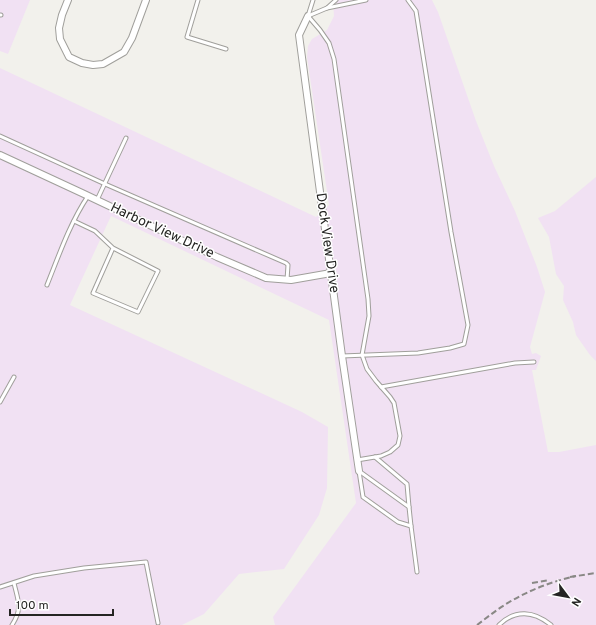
<svg xmlns="http://www.w3.org/2000/svg" width="596" height="625" font-family="Overpass,sans-serif">
	<style>
		.industrial { fill: #f1e1f3 }
		.lines { fill: none; stroke-linecap: round; stroke-linejoin: round }
		.service-casing { stroke: #a09f9b; stroke-width: 5 }
		.minor-casing { stroke: #a09f9b; stroke-width: 8 }
		.service { stroke: #fff; stroke-width: 3 }
		.minor { stroke: #fff; stroke-width: 6 }
		.rail { stroke: #898885; stroke-width: 2; stroke-dasharray: 6 3; stroke-linecap: butt }
		.labels { text-anchor: middle; dominant-baseline: central; stroke-width: 3; stroke-linejoin: round; paint-order: stroke }
		.street-label { font-size: 14px; fill: #252523; stroke: #fff }
	</style>
	<rect width="100%" height="100%" fill="#f2f1ec"/>
	<!-- industrial -->
	<g class="industrial">
		<path d="M0 0H30L8 54 0 51Z"/>
		<path d="M340 0H432L438 12 476 121 494 166 515 211 537 267 545 292 530 347 532 354 536 353 541 356 536 370H532L548 452H559L596 445V625H275L273 617 356 503 329 320 111 216 70 305 302 412 328 427 327 488 319 515 284 569 239 574 204 614 182 625H0V68L316 217 329 205 307 57 308 46 312 39 327 30 334 16 333 1Z"/>
		<path d="M596 177V361L590 355 576 335 573 322 563 300 564 286 556 274 549 237 538 218 555 211Z"/>
	</g>
	<g class="lines">
		<defs>
			<g id="service">
				<path d="M198 0 187 37 226 49"/>
				<path d="M327 8 366 0"/>
				<path d="M0 15H1"/>
				<path d="M308 16 320 30 329 43 334 59 368 299 369 316 362 355 367 369 376 381 390 397 394 403 400 436 398 445 390 452 381 456 357 460"/>
				<path d="M308 16 327 8 336 0"/>
				<path d="M308 16 313 0"/>
				<path d="M0 136 105 184 286 263 288 265 287 280"/>
				<path d="M97 200 126 138"/>
				<path d="M74 221 95 231 113 248 158 271 138 312 93 293 113 248"/>
				<path d="M47 285C59 255 70 223 88 196"/>
				<path d="M342 356 418 353 450 348 464 344 468 325 451 232 416 11 408 0"/>
				<path d="M381 387 515 363 534 362"/>
				<path d="M0 402 14 377"/>
				<path d="M375 457 407 484 409 507"/>
				<path d="M359 471 409 507 411 526 417 572"/>
				<path d="M359 471 363 497 398 522 411 526"/>
				<path d="M0 587 34 576 84 568 146 562 158 623"/>
				<path d="M12 625C23 608 18 601 14 583"/>
				<path d="M499 625C515 609 534 611 551 625"/>
			</g>
			<g id="minor">
				<path d="M68 0 62 15 59 28 60 39 69 57 82 63 93 65 103 64 124 52 132 38 146 0"/>
				<path d="M308 16 299 35 342 356 359 471"/>
				<path d="M0 155 82 193 217 257 266 278 291 280 331 273"/>
			</g>
		</defs>
		<!-- service casing -->
		<use href="#service" class="service-casing"/>
		<!-- minor casing -->
		<use href="#minor" class="minor-casing"/>
		<!-- service -->
		<use href="#service" class="service"/>
		<!-- minor -->
		<use href="#minor" class="minor"/>
		<!-- rail -->
		<g class="rail">
			<path d="M570 577 596 573"/>
			<path d="M532 583 549 580"/>
			<path d="M477 625C489 616 500 607 513 600 532 589 554 581 576 576"/>
		</g>
	</g>
	<g class="labels">
		<!-- street labels -->
		<g class="street-label">
			<text transform="translate(162 231) rotate(25)">Harbor View Drive</text>
			<text transform="translate(327 243) rotate(82)">Dock View Drive</text>
		</g>
	</g>
	<!-- north arrow -->
	<g transform="translate(568 597) rotate(122)" stroke="#ffffff" stroke-width="3" paint-order="stroke">
	<path d="M0-3L7 15L0 10L-7 15Z" fill="#252523"/>
	<text y="-6" font-size="11" font-weight="bold" text-anchor="middle" fill="#252523">N</text>
	</g>
	<!-- scale -->
	<path d="M10 609v6h103v-6" fill="none" stroke="#252523" stroke-width="2"/>
	<text x="16" y="609" font-size="12" fill="#252523" stroke="#ffffff" stroke-width="3" paint-order="stroke">100 m</text>
</svg>
